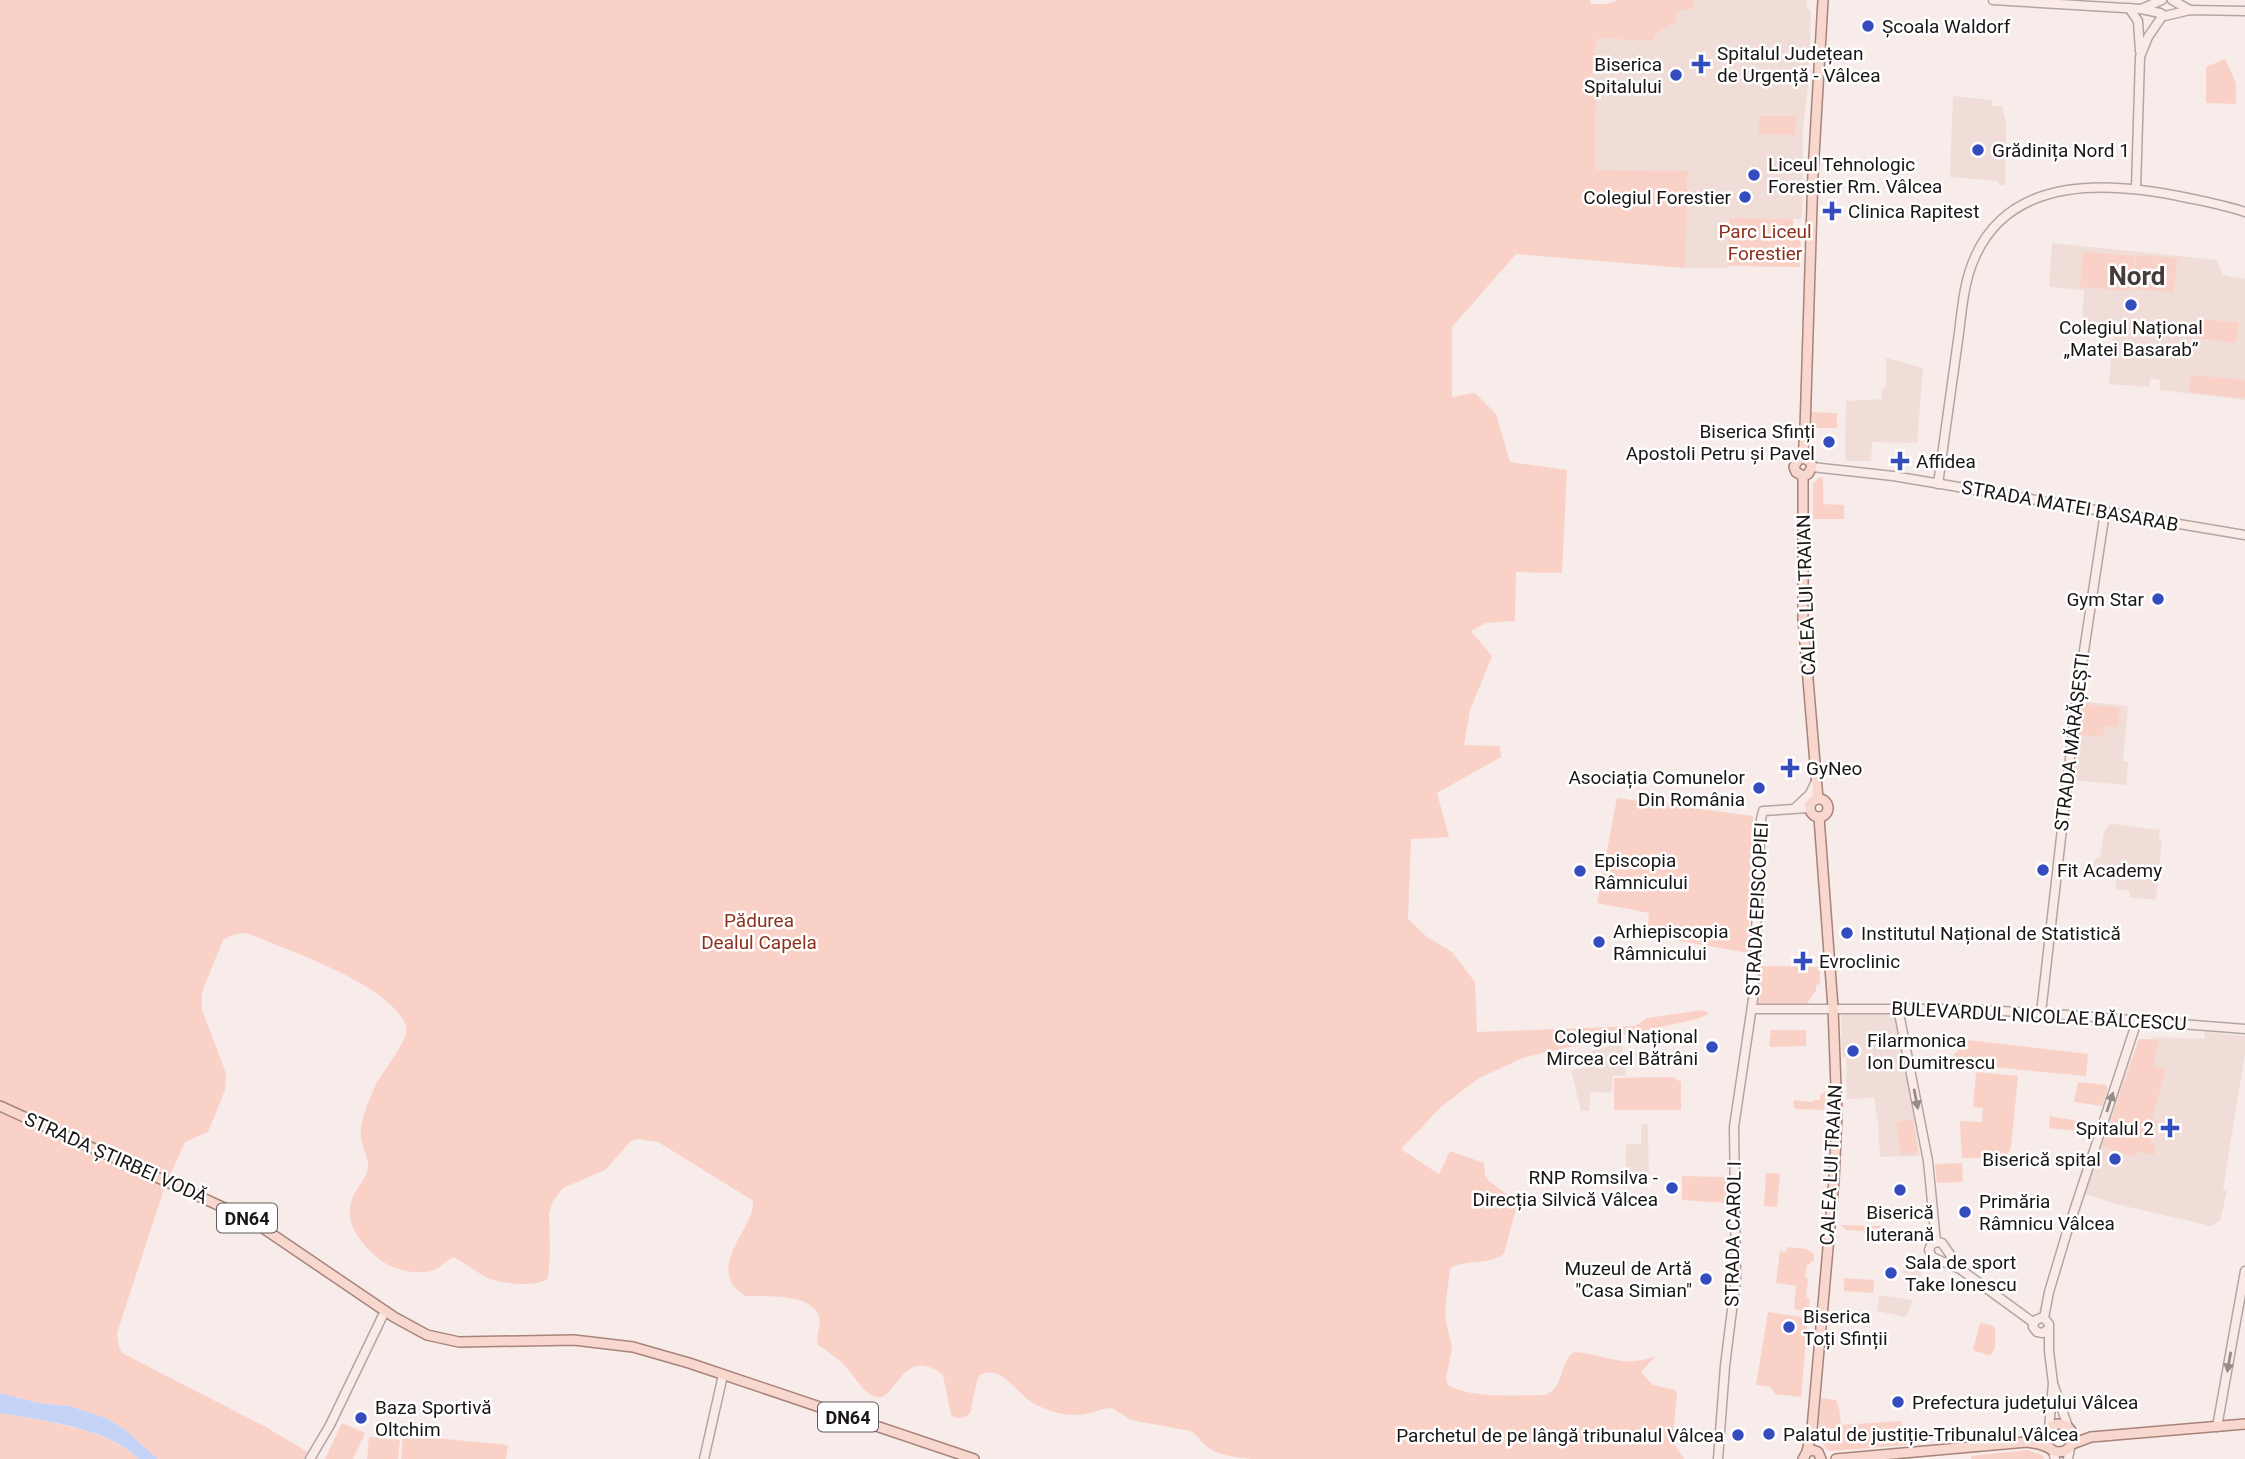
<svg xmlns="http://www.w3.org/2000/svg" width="2245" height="1459" font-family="Roboto,sans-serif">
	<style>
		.built { fill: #f1ddd7 }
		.green { fill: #fad1c7 }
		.water { fill: #c5d3f6 }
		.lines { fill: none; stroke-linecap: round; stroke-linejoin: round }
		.secondary-casing { stroke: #b1a6a3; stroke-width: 11 }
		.primary-casing { stroke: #a78379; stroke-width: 12 }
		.secondary { stroke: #fbebe7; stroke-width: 8 }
		.primary { stroke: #f8d7cf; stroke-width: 9 }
		.oneway { fill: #968b88 }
		.poi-dot { fill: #344cbe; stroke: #fff; stroke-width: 2.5 }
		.labels { text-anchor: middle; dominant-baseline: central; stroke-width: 5; stroke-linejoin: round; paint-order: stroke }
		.shield { fill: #fff; stroke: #5f5c5b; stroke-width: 2 }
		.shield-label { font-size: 18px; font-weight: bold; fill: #1a1615 }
		.poi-label { font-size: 19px; fill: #1a1615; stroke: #fff; text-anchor: start }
		.park-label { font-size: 19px; fill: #8b311c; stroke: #fff }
		.street-label { font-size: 19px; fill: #1a1615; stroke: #fff }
		.district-label { font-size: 26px; font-weight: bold; fill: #463d3b; stroke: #fff }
	</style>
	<rect width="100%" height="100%" fill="#f7ece9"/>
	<!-- built -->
	<g class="built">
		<path d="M1693 0H1807L1806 6 1811 12 1808 87 1803 126 1802 216 1800 219 1729 218V268H1685L1688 171 1595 170 1596 99 1589 92 1598 38 1653 40 1657 33 1676 22 1677 11 1692 9Z"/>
		<path d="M1953 96 1992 100V106H2002L2006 123 2005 185H1999L1997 181 1950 177Z"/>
		<path d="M2052 243 2217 260 2223 275 2245 279V400L2160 390V380L2150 378 2149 387 2109 384 2114 330 2082 327 2084 290 2049 287Z"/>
		<path d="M1886 358 1923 368 1917 443 1872 442 1871 461H1848L1845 457 1846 401 1882 399V389L1886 386Z"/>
		<path d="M2079 701 2128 706 2123 761 2128 762 2126 785 2072 780Z"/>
		<path d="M2114 824 2160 830 2159 840 2162 841 2156 900 2129 897 2130 891 2116 889V880L2092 877 2095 858H2100L2104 832 2109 825Z"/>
		<path d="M1845 1011 1893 1012 1897 1014 1920 1156 1880 1157 1878 1123 1874 1098 1847 1099 1846 1057H1842L1841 1016Z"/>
		<path d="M2205 1032 2245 1036V1053L2223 1190 2227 1191 2220 1221 2211 1226 2120 1205 2085 1194 2124 1078 2139 1039H2153V1037L2204 1039Z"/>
		<path d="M1622 1042 1626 1075 1613 1076 1611 1093 1591 1092 1589 1111H1581L1571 1070 1591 1067 1588 1052Z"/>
		<path d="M1641 1124H1648L1649 1182H1625L1626 1144H1641Z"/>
		<path d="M1905 1255 1922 1258 1925 1261 1920 1278 1903 1273Z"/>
		<path d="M1879 1295 1913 1300 1906 1317 1877 1311Z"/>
	</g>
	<!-- green -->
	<g class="green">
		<path d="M0 0H1590L1591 4C1600 4 1610 5 1617 0H1693V9L1677 11 1676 22 1657 33 1653 41 1598 38 1589 91 1596 98 1595 170 1688 171 1685 268 1516 254 1452 327V397L1475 393 1496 414 1510 462 1567 470 1562 573 1516 572 1515 621 1486 623 1471 631 1492 656 1470 710 1464 745 1500 746 1501 757 1437 793 1449 837 1411 839 1408 919 1427 937 1452 952 1475 982 1477 1032 1635 1026 1647 1018 1703 1010 1709 1014 1697 1019 1525 1057 1479 1078 1442 1106 1401 1149 1439 1174 1450 1151 1484 1163 1485 1175 1489 1181 1515 1200 1517 1205 1504 1254C1487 1266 1461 1259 1450 1269L1445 1311 1446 1321 1452 1348 1446 1378 1448 1385C1471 1399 1519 1395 1546 1395 1564 1388 1559 1362 1574 1352 1606 1354 1622 1369 1656 1356L1641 1372 1653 1385 1675 1390 1677 1394 1673 1437 1674 1444 1684 1459H1251C1236 1457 1218 1456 1206 1446 1200 1441 1197 1434 1190 1431L1131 1420 1112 1408C1104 1408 1098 1411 1090 1413 1070 1418 1051 1413 1033 1403 1015 1393 1003 1364 980 1375L977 1381 970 1413C964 1419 957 1420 951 1415L943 1375C902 1343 896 1403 876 1397 861 1392 852 1371 841 1362 834 1356 826 1350 818 1345 815 1335 822 1326 819 1317 813 1293 765 1296 746 1296 699 1270 762 1220 752 1200L658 1142 638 1139 631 1141 605 1170 563 1188 553 1201 549 1214 550 1252 548 1278C537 1288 501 1284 488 1278 476 1272 465 1263 454 1257 447 1260 443 1265 436 1269 423 1276 397 1271 385 1263 364 1249 341 1223 353 1197 357 1187 366 1179 368 1168 369 1158 364 1152 362 1143 357 1125 369 1102 375 1086 381 1073 411 1038 406 1026 391 984 287 950 247 933L232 935 223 940 202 992V1010L226 1073 225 1090 208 1132 185 1142 165 1186 117 1333 119 1347 122 1353 264 1426 319 1459H158L123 1428 106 1418 69 1406 38 1403 0 1393Z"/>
		<path d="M2225 59 2236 83V104L2206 103V67Z"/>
		<path d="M1759 116H1796L1795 135 1759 134Z"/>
		<path d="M1729 218 1793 219V229L1801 230 1800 267 1728 266Z"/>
		<path d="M2083 252 2135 256 2131 291 2080 287Z"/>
		<path d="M2136 255 2177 258 2174 292 2133 289Z"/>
		<path d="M2201 319 2239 323 2236 343 2198 338Z"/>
		<path d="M2191 375 2245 380V398L2189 392Z"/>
		<path d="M1812 412 1837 413V428H1811Z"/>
		<path d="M1823 477V504L1844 505V519H1813V484L1818 478Z"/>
		<path d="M2083 704 2120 708 2118 727 2104 726 2103 737 2080 735Z"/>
		<path d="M1617 798 1753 816 1748 953 1647 935 1649 913 1597 903Z"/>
		<path d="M1759 966 1820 967V984L1816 985V990L1806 1005 1758 1004Z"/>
		<path d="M1771 1030H1806V1046L1770 1047 1769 1044Z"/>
		<path d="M2139 1039 2159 1040 2153 1066 2166 1069 2152 1118 2157 1120 2150 1144 2156 1146 2153 1156 2138 1151 2136 1157 2102 1147Z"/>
		<path d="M1967 1040 2088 1054 2086 1076 1938 1062 1953 1056Z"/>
		<path d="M1976 1072 2018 1076 2011 1147 2006 1157 1962 1158 1960 1121 1982 1122 1983 1108 1973 1107Z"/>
		<path d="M1673 1077 1681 1082V1110H1614V1078Z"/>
		<path d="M2078 1082 2106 1085 2108 1089 2102 1106 2074 1102Z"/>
		<path d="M1826 1091 1824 1110 1796 1109 1793 1106 1794 1100 1813 1102 1814 1100H1820V1095Z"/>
		<path d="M2050 1116 2096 1124 2094 1133 2049 1128Z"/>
		<path d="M1913 1119 1918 1152 1901 1155 1896 1122Z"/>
		<path d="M1962 1163 1963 1182 1937 1183 1935 1164Z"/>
		<path d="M1766 1173 1780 1174 1777 1207 1764 1206Z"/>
		<path d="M1682 1176 1727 1177V1203L1682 1200Z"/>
		<path d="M1840 1225 1883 1226 1884 1230 1929 1231V1234L1923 1236 1847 1230Z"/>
		<path d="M1787 1247 1806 1249 1814 1254V1261H1811V1263L1807 1265 1805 1276 1808 1279 1806 1296 1810 1300 1808 1312 1794 1309 1796 1286 1776 1283 1780 1251 1786 1252Z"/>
		<path d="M1844 1278 1874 1280 1873 1293 1844 1291Z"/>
		<path d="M1768 1312 1808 1318 1801 1397 1775 1394 1771 1387 1756 1385Z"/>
		<path d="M1980 1323 1991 1325 1995 1328V1348L1990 1356 1973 1350Z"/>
		<path d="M1821 1398 1836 1400 1839 1407 1841 1425 1901 1421 1902 1426H1908L1910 1445 1829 1451C1814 1439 1820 1415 1821 1398Z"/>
		<path d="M0 1413C39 1420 111 1429 138 1459H0Z"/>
		<path d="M342 1423 365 1433 353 1459H325Z"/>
		<path d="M403 1435 508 1445 506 1459H401Z"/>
		<path d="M369 1437 400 1440 398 1459H367Z"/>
		<path d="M2028 1450 2042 1455 2044 1459H1971V1456Z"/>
	</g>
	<!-- water -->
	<path class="water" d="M0 1393 38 1403 69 1406 106 1418 123 1428 158 1459H138C111 1428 39 1420 0 1413Z"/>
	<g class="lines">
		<defs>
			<g id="secondary">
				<path d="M1993 0 2141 9 2160 13 2165 16 2190 10 2245 11"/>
				<path d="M2172 0 2190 10"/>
				<path d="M2129 8 2138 21 2140 51"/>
				<path d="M2141 9 2162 0"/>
				<path d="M2136 188 2140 57 2148 37 2163 15"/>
				<path d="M1812 467 1893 476 2245 535"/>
				<path d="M1938 484C1945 436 1951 388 1958 340 1962 312 1963 283 1975 257 2012 173 2114 182 2188 198 2207 202 2227 206 2245 212"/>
				<path d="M1795 808 1810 794 1816 781"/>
				<path d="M1898 1008 1928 1161 1936 1242"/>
				<path d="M1752 1009H1961L2041 1013 2245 1029"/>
				<path d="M2041 1013 2077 697 2105 512"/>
				<path d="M1960 1269 1932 1257 1929 1250 1931 1245 1936 1242 1942 1243 1960 1269 2034 1323"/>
				<path d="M2044 1318 2049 1292 2067 1232 2137 1021"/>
				<path d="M2048 1329 2043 1333 2037 1332 2033 1327 2034 1321 2043 1317 2049 1324V1351L2053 1383 2049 1429"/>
				<path d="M2054 1386 2068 1427"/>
				<path d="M2217 1427 2245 1271"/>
				<path d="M2053 1451 2055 1459"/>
				<path d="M310 1459 330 1425 385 1311"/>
				<path d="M704 1459 723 1375"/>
				<path d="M1718 1459 1725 1366 1736 1278 1734 1127 1753 999 1761 819 1763 811 1809 808"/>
				<path d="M2068 1459 2070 1448"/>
			</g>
			<g id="primary">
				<path d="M1803 476 1796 472 1794 467 1798 460 1803 458 1805 430 1813 173 1823 0"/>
				<path d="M1803 476V619L1818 799"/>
				<path d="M1803 476 1808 474 1812 467 1810 461 1803 458"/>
				<circle cx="1819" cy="808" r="9"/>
				<path d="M0 1106 251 1220 394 1317 427 1335 459 1342 574 1340 633 1347 689 1363 974 1459"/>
				<circle cx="2059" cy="1438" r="14"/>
				<path d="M2072 1444 2091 1437 2245 1424"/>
				<path d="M1807 1452 1812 1429 1834 1180 1837 1114 1833 1008 1819 817"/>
				<path d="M1803 1459 1807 1452 1812 1450 1818 1452 1821 1459"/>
				<path d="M1836 1459 2027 1442 2039 1444 2050 1448"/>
			</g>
		</defs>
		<!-- secondary casing -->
		<use href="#secondary" class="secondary-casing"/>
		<!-- primary casing -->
		<use href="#primary" class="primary-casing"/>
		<!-- secondary -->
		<use href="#secondary" class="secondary"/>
		<!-- primary -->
		<use href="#primary" class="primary"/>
	</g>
	<!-- one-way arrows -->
	<defs><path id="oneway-solid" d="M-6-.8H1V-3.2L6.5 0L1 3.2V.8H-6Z" transform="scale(1.75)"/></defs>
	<g class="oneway">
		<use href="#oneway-solid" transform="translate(1916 1099) rotate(79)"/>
		<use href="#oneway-solid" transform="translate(2110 1102) rotate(-72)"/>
		<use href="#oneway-solid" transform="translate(2229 1362) rotate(100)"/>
	</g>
	<!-- markers -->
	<g class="poi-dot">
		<circle cx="1868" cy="26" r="7"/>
		<path d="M1697.5 53.5h7v7h7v7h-7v7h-7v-7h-7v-7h7z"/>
		<circle cx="1676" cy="75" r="7"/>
		<circle cx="1978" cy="150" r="7"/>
		<circle cx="1754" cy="175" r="7"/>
		<circle cx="1745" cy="197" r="7"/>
		<path d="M1828.5 200.5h7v7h7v7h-7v7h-7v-7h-7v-7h7z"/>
		<circle cx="2131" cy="305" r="7"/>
		<circle cx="1829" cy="442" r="7"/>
		<path d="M1896.5 450.5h7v7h7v7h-7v7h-7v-7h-7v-7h7z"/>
		<circle cx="2158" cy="599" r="7"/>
		<path d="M1786.5 757.5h7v7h7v7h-7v7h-7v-7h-7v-7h7z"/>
		<circle cx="1759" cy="788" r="7"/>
		<circle cx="2043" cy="870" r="7"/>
		<circle cx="1580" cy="871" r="7"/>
		<circle cx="1847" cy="933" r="7"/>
		<circle cx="1599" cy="942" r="7"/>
		<path d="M1799.5 950.5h7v7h7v7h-7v7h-7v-7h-7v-7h7z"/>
		<circle cx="1712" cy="1047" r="7"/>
		<circle cx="1853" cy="1051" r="7"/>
		<path d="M2166.5 1117.5h7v7h7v7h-7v7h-7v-7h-7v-7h7z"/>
		<circle cx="2115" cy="1159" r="7"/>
		<circle cx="1672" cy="1188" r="7"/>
		<circle cx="1900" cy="1190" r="7"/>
		<circle cx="1965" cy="1212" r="7"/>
		<circle cx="1891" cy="1273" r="7"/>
		<circle cx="1706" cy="1279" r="7"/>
		<circle cx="1789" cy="1327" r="7"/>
		<circle cx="1898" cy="1402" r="7"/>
		<circle cx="361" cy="1418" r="7"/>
		<circle cx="1769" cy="1434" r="7"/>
		<circle cx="1738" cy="1435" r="7"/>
	</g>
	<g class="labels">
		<!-- shield labels -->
		<g class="shield">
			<rect x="217" y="1203.5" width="60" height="29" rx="5"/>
			<rect x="818" y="1402.5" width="60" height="29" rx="5"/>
		</g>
		<g class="shield-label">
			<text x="247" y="1218">DN64</text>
			<text x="848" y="1417">DN64</text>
		</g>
		<!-- poi labels -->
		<g class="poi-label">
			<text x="1882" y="26">Școala Waldorf</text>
			<text x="1717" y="53">Spitalul Județean<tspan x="1717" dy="22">de Urgență - Vâlcea</tspan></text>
			<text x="1662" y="64" text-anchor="end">Biserica<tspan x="1662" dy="22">Spitalului</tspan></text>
			<text x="1992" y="150">Grădinița Nord 1</text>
			<text x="1768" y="164">Liceul Tehnologic<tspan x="1768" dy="22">Forestier Rm. Vâlcea</tspan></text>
			<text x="1731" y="197" text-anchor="end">Colegiul Forestier</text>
			<text x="1848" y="211">Clinica Rapitest</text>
			<text x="2131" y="327" text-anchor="middle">Colegiul Național<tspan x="2131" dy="22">„Matei Basarab”</tspan></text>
			<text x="1815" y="431" text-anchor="end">Biserica Sfinți<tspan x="1815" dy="22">Apostoli Petru și Pavel</tspan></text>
			<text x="1916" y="461">Affidea</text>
			<text x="2144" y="599" text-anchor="end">Gym Star</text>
			<text x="1806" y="768">GyNeo</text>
			<text x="1745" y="777" text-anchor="end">Asociația Comunelor<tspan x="1745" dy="22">Din România</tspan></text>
			<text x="1594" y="860">Episcopia<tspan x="1594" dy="22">Râmnicului</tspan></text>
			<text x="2057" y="870">Fit Academy</text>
			<text x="1613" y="931">Arhiepiscopia<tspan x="1613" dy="22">Râmnicului</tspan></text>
			<text x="1861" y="933">Institutul Național de Statistică</text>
			<text x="1819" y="961">Evroclinic</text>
			<text x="1698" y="1036" text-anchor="end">Colegiul Național<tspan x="1698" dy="22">Mircea cel Bătrâni</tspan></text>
			<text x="1867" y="1040">Filarmonica<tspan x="1867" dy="22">Ion Dumitrescu</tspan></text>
			<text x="2154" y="1128" text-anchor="end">Spitalul 2</text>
			<text x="2101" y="1159" text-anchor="end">Biserică spital</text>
			<text x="1658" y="1177" text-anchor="end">RNP Romsilva -<tspan x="1658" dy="22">Direcția Silvică Vâlcea</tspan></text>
			<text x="1979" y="1201">Primăria<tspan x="1979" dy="22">Râmnicu Vâlcea</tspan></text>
			<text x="1900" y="1212" text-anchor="middle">Biserică<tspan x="1900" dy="22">luterană</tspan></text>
			<text x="1905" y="1262">Sala de sport<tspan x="1905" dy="22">Take Ionescu</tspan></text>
			<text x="1692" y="1268" text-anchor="end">Muzeul de Artă<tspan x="1692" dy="22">"Casa Simian"</tspan></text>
			<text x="1803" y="1316">Biserica<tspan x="1803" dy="22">Toți Sfinții</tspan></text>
			<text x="1912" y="1402">Prefectura județului Vâlcea</text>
			<text x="375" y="1407">Baza Sportivă<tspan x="375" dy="22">Oltchim</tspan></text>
			<text x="1783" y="1434">Palatul de justiție-Tribunalul Vâlcea</text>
			<text x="1724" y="1435" text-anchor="end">Parchetul de pe lângă tribunalul Vâlcea</text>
		</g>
		<!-- park labels -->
		<g class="park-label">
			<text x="1765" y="231">Parc Liceul<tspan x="1765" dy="22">Forestier</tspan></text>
			<text x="759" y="920">Pădurea<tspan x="759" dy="22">Dealul Capela</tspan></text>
		</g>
		<!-- street labels -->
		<g class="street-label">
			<text transform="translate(2070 506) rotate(10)">STRADA MATEI BASARAB</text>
			<text transform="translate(1806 595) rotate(-92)">CALEA LUI TRAIAN</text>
			<text transform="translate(2072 742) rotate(-83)">STRADA MĂRĂȘEȘTI</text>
			<text transform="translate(1757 909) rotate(-87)">STRADA EPISCOPIEI</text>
			<text transform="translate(2039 1016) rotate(3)">BULEVARDUL NICOLAE BĂLCESCU</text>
			<text transform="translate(116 1158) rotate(24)">STRADA ȘTIRBEI VODĂ</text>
			<text transform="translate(1831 1165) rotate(-87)">CALEA LUI TRAIAN</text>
			<text transform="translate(1733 1234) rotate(-89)">STRADA CAROL I</text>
		</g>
		<!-- district labels -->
		<g class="district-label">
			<text x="2137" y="276">Nord</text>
		</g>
	</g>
</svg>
